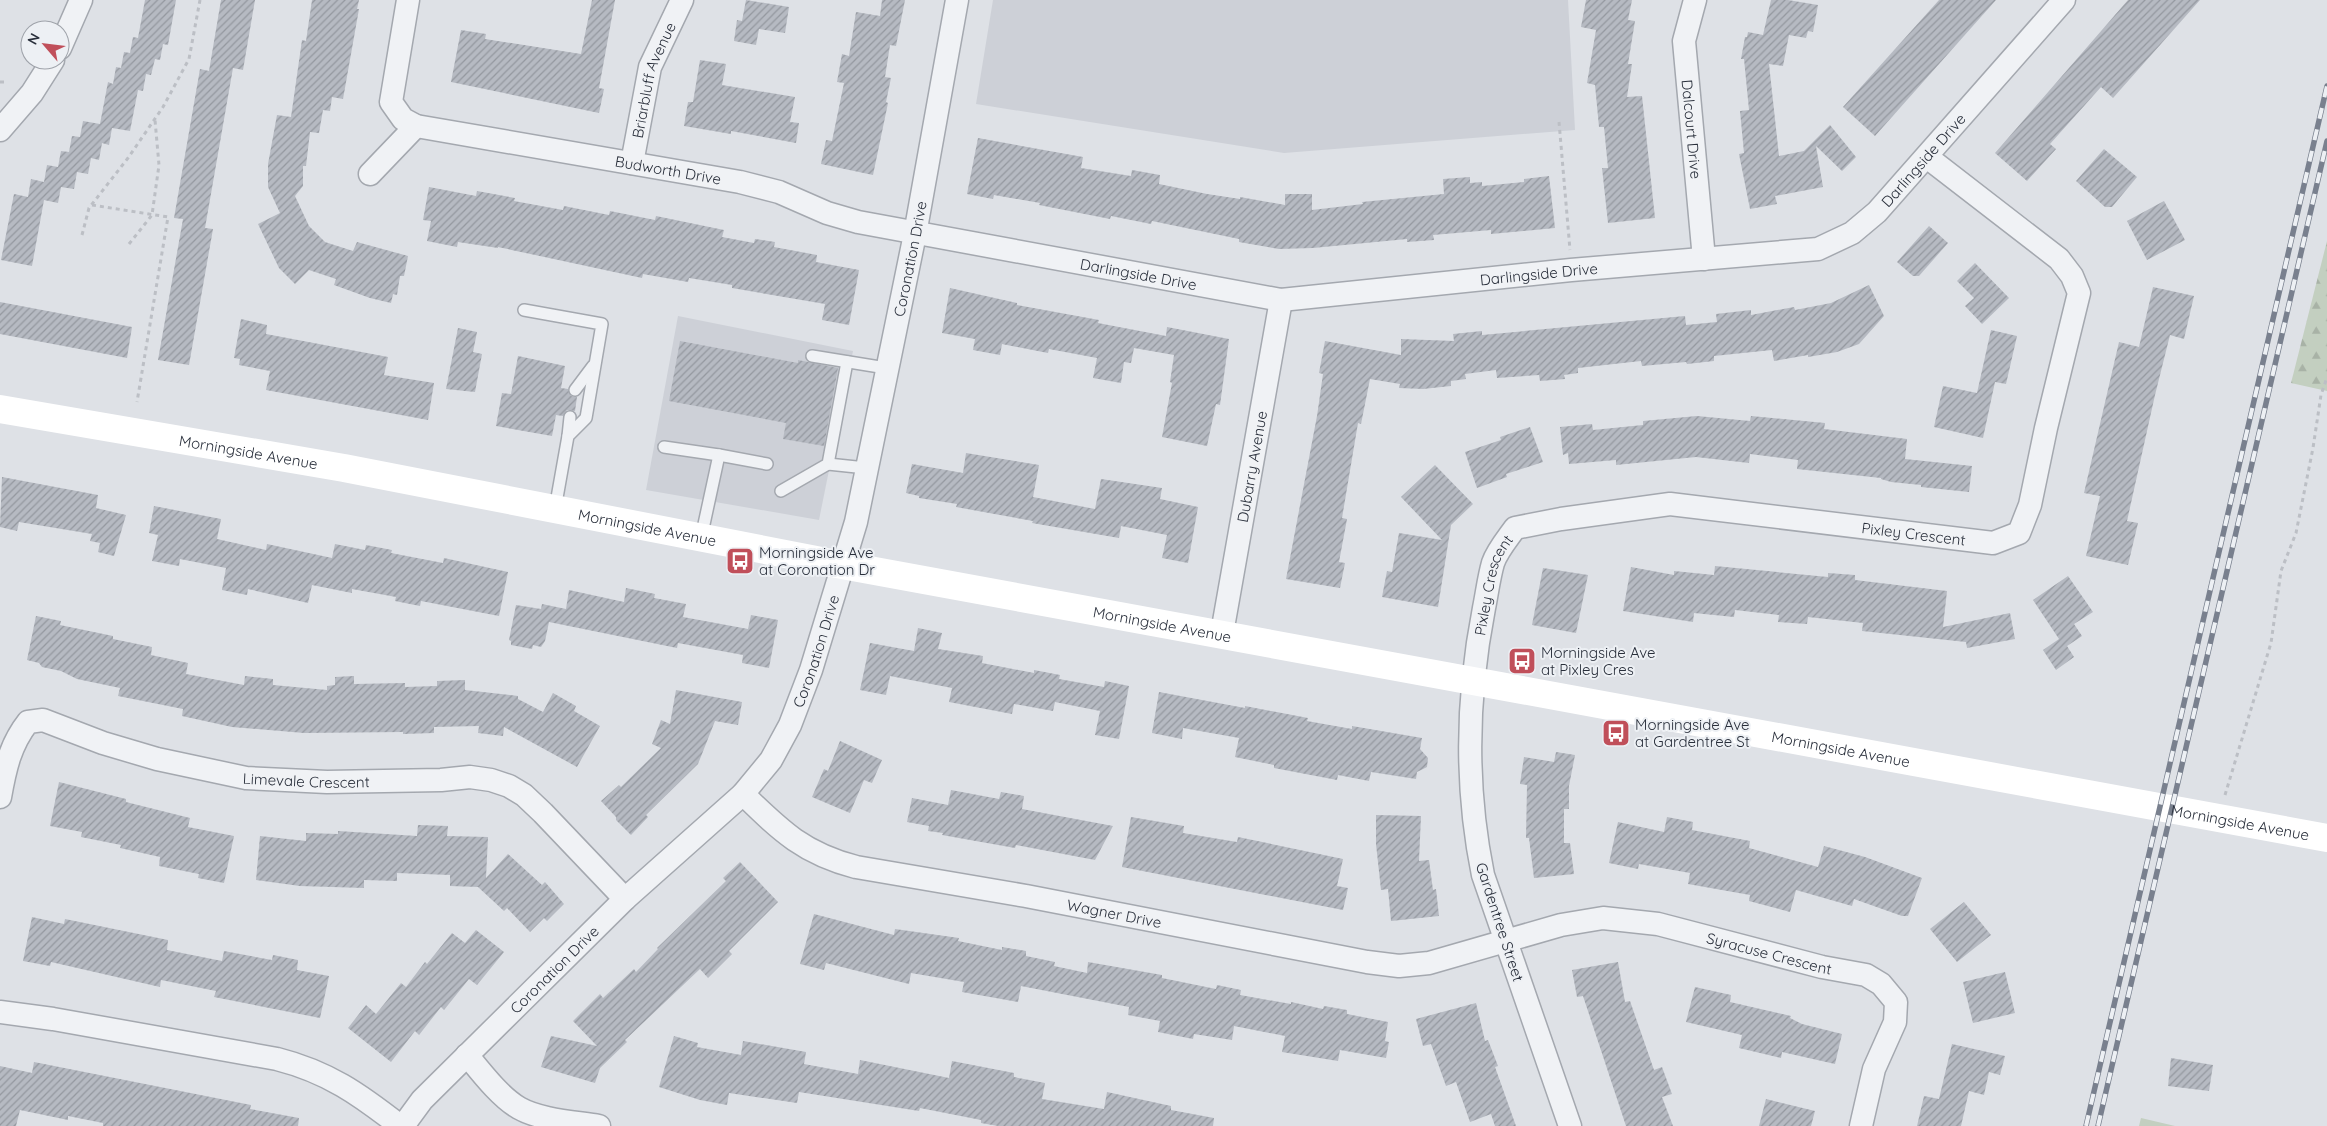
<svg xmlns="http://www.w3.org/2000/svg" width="2327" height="1126" font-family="Quicksand,sans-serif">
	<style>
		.built { fill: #cdd0d7 }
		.green { fill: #c3cfc0 }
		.forest { fill: url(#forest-firs) }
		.building { fill: url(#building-hatch) }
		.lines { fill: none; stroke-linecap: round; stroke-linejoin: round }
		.lane-casing { stroke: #a4a8af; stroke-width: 14 }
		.street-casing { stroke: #a4a8af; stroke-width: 25 }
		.path { stroke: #bcbfc5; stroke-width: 3; stroke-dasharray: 4 4; stroke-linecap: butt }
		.lane { stroke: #f0f2f5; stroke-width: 11 }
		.street { stroke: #f0f2f5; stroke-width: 22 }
		.secondary { stroke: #fff; stroke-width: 28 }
		.rail-casing { stroke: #79808e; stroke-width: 5.5 }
		.rail { stroke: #edf0f4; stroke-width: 4; stroke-dasharray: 11; stroke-linecap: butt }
		.labels { text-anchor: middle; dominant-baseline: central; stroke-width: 4; stroke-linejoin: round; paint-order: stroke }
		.street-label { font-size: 15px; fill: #292f3b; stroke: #edf0f4 }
		.poi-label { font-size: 15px; fill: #292f3b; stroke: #edf0f4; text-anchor: start }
	</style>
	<defs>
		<pattern id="forest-firs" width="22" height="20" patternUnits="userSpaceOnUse" patternTransform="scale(1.25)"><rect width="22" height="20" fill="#c3cfc0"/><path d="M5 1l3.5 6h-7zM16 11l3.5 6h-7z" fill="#a8b2a6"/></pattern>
		<pattern id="building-hatch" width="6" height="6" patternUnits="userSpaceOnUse" patternTransform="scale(1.25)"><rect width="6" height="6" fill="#b6bac2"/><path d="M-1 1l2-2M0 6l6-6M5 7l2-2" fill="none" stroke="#94989f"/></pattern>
	</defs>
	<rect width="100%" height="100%" fill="#dee1e6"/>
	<!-- built -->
	<g class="built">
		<path d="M993 0H1568L1575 130 1284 153 976 104Z"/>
		<path d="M678 316 853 351 819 520 646 490Z"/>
	</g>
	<!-- green -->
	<path class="green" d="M2141 1118 2175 1126H2139Z"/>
	<!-- forest -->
	<path class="forest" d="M2327 241V391L2291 383Z"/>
	<!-- building -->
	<g class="building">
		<path d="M145 0H176L168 45 163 44 160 60 155 59 151 75 146 74 143 91 138 90 130 131 112 128 109 145 102 143 99 160 91 158 88 174 77 172 74 189 61 187 58 203 44 200 32 266 1 260 14 194 28 197 31 179 44 182 47 165 58 167 61 151 69 152 72 136 80 137 83 121 100 124 108 82 113 84 116 67 121 68 124 52 130 53 133 37 138 38Z"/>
		<path d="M221 0H255L243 70 233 68 205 228 213 229 189 365 158 360 183 219 174 218 200 69 209 71Z"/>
		<path d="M312 0H359L357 9H359L343 99 332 97 330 111 323 110 319 133 310 132 306 166H303V186L295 196 309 226 325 242 353 251 357 242 408 256 404 276H400L397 295 393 294 391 303 370 298 334 285 336 279 309 270 295 284 279 268 258 224 280 213 268 187V164L277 115 291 117 302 40 306 41Z"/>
		<path d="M592 0H615L599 88 604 89 599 113 451 82 461 30 486 34 485 39 581 54Z"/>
		<path d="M746 0 789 7 785 33 759 29 756 45 734 41 737 20 742 21Z"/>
		<path d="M882 0H905L896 46 890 45 885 77 891 78 886 102 888 103 873 175 821 164 826 140 832 141 844 83 837 82 842 54 849 56 856 12 880 16Z"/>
		<path d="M1586 0H1632L1628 20 1635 21 1628 64H1632L1627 97 1642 96 1655 218 1608 223 1602 168H1608L1604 127H1599L1595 85 1587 83 1596 30 1581 27Z"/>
		<path d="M1771 0H1788L1818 5 1813 32 1808 31 1806 38 1789 35 1783 66 1769 64 1779 156 1804 151 1830 125 1856 157 1842 171 1816 146 1823 187 1775 196 1777 204 1750 209 1739 154 1744 153 1740 111 1749 110 1744 59H1741L1745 37H1747L1748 32 1763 35Z"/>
		<path d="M1939 0H1996L1875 136 1843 107Z"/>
		<path d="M2128 0H2200L2113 98 2101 87 2050 144 2056 149 2027 181 1995 153Z"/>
		<path d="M700 60 726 64 722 85 795 97 790 122 799 123 796 143 731 131V134L684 126 688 102H693Z"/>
		<path d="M978 138 1083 157 1081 168 1131 176 1132 170 1160 175 1159 184 1207 194 1240 199V197L1285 205V194H1312V210L1363 204 1362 202 1444 194 1443 179 1470 177V183L1482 182V186L1524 182V179L1549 176 1555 228 1491 234V230L1433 235 1434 240 1407 242V239L1313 248 1279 249 1239 242V239L1152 221 1151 224 1111 216 1110 219 1039 205 1040 203 994 195 993 199 967 194Z"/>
		<path d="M2104 149 2137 177 2112 207H2105L2076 181Z"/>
		<path d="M429 187 476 196 477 191 515 198 514 201 563 210 564 206 609 215 610 211 655 220 656 216 724 230 722 237 754 243 755 239 775 242 774 247 817 255 816 262 859 270 849 325 822 320 825 304 732 288V285L689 278 688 282 643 274 642 278 498 247V248L458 242 457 247 427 241 431 221 423 220Z"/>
		<path d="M2164 201 2185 240 2147 260 2127 221Z"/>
		<path d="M1929 226 1948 243 1919 276H1913L1897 262Z"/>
		<path d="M1975 263 2009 298 1982 324 1965 306 1974 298 1957 281Z"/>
		<path d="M1869 285 1884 316 1859 344 1837 352 1808 357V355L1774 361 1772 350 1714 356V361L1687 364 1686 362 1642 366 1641 361 1578 368V373L1564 375 1565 379 1540 381 1539 375 1497 378 1496 370 1465 374 1466 379 1451 381V386L1423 389 1399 388 1400 384 1370 379 1361 424 1358 423 1342 518 1347 519 1339 562 1345 563 1340 588 1286 579 1317 416 1323 374 1319 373 1325 341 1401 355V339L1454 341 1453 334 1482 331V335L1685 316 1686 325 1717 322 1716 314 1751 310V315L1794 307 1795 310 1831 303Z"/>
		<path d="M2153 287 2194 296 2184 339 2170 335 2155 395 2127 521 2138 523 2128 565 2086 556 2100 496 2084 493 2119 342 2139 347Z"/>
		<path d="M950 288 1017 303V305L1099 320 1098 323 1166 336 1167 327 1229 339 1220 405 1216 404 1207 446 1162 437 1172 383 1170 382 1174 355 1134 348 1131 363 1124 362 1121 383 1093 378 1097 358 1049 349 1048 353 1002 344 1000 355 973 350 975 339 942 333Z"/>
		<path d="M0 302 132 327 127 358 0 334Z"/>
		<path d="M241 319 267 325 266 334 388 357 384 375 434 383 428 420 266 390 270 371 239 365 240 359 234 358Z"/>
		<path d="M458 328 477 332 473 352 482 354 475 392 446 389Z"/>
		<path d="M1991 330 2017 336 2006 384 1995 382 1983 438 1934 427 1943 386 1977 393Z"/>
		<path d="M680 341 798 363V360L838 368 824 446 783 439 786 423 669 401Z"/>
		<path d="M518 356 565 366 561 388 568 389 571 396 577 397 575 411 567 410 563 416 556 415 552 436 496 426 502 393 511 394Z"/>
		<path d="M1697 416 1750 421 1751 416 1825 423 1824 429 1907 439 1905 459 1972 466 1969 492 1921 487V485L1891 482 1881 479V478L1797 469 1798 460 1750 454 1749 463 1696 457 1616 465V460L1569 464 1568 453 1563 455 1560 427 1592 424 1593 430 1643 425V421Z"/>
		<path d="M1530 427 1543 462 1506 474 1507 477 1477 488 1465 452 1501 440 1500 437Z"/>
		<path d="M966 453 1039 465 1033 497 1095 509 1101 479 1162 488 1160 499 1198 507 1188 563 1162 558 1167 535 1121 526 1119 538 1032 523 1033 521 956 507 957 504 919 498V496L906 493 912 464 963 473Z"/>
		<path d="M1435 465 1473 504 1451 525 1438 607 1382 597 1387 571 1392 572 1399 533 1442 540 1401 497Z"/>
		<path d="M2 477 98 495 96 508 126 515 114 556 98 552 100 543 90 541 92 534 19 522 17 531 0 527Z"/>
		<path d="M154 506 221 519 217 539 266 550 267 544 332 558 335 544 365 550 366 545 392 550 391 553 443 563 444 558 508 572 499 616 421 601 420 606 395 601 396 597 352 589V593L312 585 308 603 248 589 247 595 222 590 226 568 180 559 179 566 152 561 158 535 149 533Z"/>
		<path d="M1715 566 1828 577V573L1855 575V580L1947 591 1943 627 2010 613 2015 639 1967 648 1966 642 1862 631 1863 623 1808 617 1807 624 1778 622 1779 615 1735 610 1734 617 1694 613 1693 622 1623 611 1631 567 1674 575V571L1714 575Z"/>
		<path d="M1543 568 1588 575 1576 633 1532 625Z"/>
		<path d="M2068 576 2093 612 2074 624 2082 636 2067 646 2074 657 2056 670 2043 650 2059 639 2033 600Z"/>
		<path d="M626 588 655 594 654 598 686 604 683 617 748 629 751 615 778 620 769 668 742 663 743 655 678 643 677 648 549 622 545 641 541 647 533 645 532 649 511 645V641L509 640 516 605 541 609 542 604 566 609 569 590 624 602Z"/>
		<path d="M36 616 61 621 60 625 113 636V639L152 647 151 655 188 663 186 674 244 685 245 676 273 679V685L327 690V686L335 685V677L354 676V684L405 683V687L437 686V681L465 680V690L518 696V699L543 712 553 693 576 706 574 711 600 726 577 767 504 727 503 736 478 733 479 726 434 727V733L403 734V732L304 733 232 727 182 716 183 709 118 696 120 688 77 679 61 671 42 667 39 663 27 660Z"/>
		<path d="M918 628 942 633 938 649 983 656 982 663 1034 673V670L1060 675 1059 679 1104 687 1105 681 1129 686 1119 739 1095 735 1100 711 1055 702 1053 711 1014 704 1012 714 949 702 952 688 890 676 886 695 860 690 870 643 914 651Z"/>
		<path d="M676 690 742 702 738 725 715 721 698 764 646 815 648 817 631 835 616 820V817L601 801 619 785 621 787 661 748 652 744 661 720 670 724Z"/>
		<path d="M1159 692 1245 708V706L1308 718 1307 721 1352 729V726L1422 738 1420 749 1428 758 1427 767 1417 772 1416 779 1371 772 1369 781 1338 775 1337 780 1274 768V765L1235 757 1239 738 1183 728 1182 739 1152 733Z"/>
		<path d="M840 741 882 760 872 783 864 780 850 813 812 797 824 769 828 771Z"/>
		<path d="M1556 752 1575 755 1569 786V809H1564V843H1570L1574 874 1534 878 1529 838H1526L1527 785 1520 784 1524 757 1554 762Z"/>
		<path d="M59 782 126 799V802L190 818 188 827 234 836 224 883 198 878 199 874 159 866 160 857 120 848 121 845 81 837 82 832 50 826Z"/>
		<path d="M951 790 999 799 1001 792 1024 796 1022 809 1113 826 1095 860 1016 845 1015 848 942 835 943 833 928 831 929 826 907 822 912 798 948 805Z"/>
		<path d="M1376 815 1421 816 1419 861 1429 860 1433 890 1436 889 1439 916 1391 921 1388 889 1381 890 1376 844Z"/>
		<path d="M1131 817 1184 826 1183 833 1237 842 1238 837 1343 859 1337 886 1348 888 1343 910 1122 867Z"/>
		<path d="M1667 817 1693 822 1692 830 1750 841 1749 848 1818 867 1824 846 1865 857 1922 878 1908 916H1902L1854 899 1852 906 1796 890 1790 912 1749 901 1750 895 1688 884 1690 873 1639 864 1638 869 1609 863 1618 822 1664 832Z"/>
		<path d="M418 825 448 826 447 836 488 837 486 878 508 854 542 885 545 882 564 904 547 921 544 918 530 932 507 908 504 911 478 887 450 886V875L397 873V881L364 880V888L300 886 256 880 260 836 306 841V833L338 834V831L417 836Z"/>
		<path d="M740 862 778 902 729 951 732 954 708 978 700 969 625 1040 627 1042 600 1068 595 1083 541 1067 551 1036 597 1046 573 1021 600 994 603 998 634 969 636 972 658 949 657 948 726 881 723 878Z"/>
		<path d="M1964 902 1991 935 1957 962 1930 929Z"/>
		<path d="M814 914 894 935 895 929 959 938 958 941 1002 950V947L1026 951V956L1055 962 1054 966 1087 973 1088 962 1162 975V978L1216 989 1217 985 1241 990 1240 995 1291 1004V1002L1323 1009 1324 1006 1347 1010V1014L1388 1022 1385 1041 1389 1042 1386 1058 1340 1050 1338 1061 1282 1052 1285 1036 1234 1026 1232 1040 1194 1034 1193 1039 1158 1032 1160 1021 1128 1015 1129 1007 1021 986 1018 1002 962 992 964 982 911 973 909 984 826 963 824 970 800 964Z"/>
		<path d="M32 917 64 924 65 919 168 940 167 950 222 961 224 951 272 960 273 955 298 960 297 970 329 976 320 1018 214 997 216 991 161 980 160 987 51 962 50 966 23 961Z"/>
		<path d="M476 930 504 952 477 985 469 979 444 1010 441 1007 419 1035 415 1031 391 1062 348 1028 366 1005 376 1014 401 983 406 987 425 962 427 964 452 933 465 943Z"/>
		<path d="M1618 962 1625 1002 1630 1001 1654 1070 1662 1067 1672 1094 1662 1097 1673 1126H1626L1583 996 1577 997 1572 970Z"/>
		<path d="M2005 972 2015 1013 1973 1023 1963 982Z"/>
		<path d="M1695 987 1731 995 1730 1002 1791 1016 1790 1018 1802 1024 1842 1034 1835 1064 1782 1052 1781 1058 1739 1048 1742 1035 1686 1022Z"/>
		<path d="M1476 1003 1485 1041 1488 1040 1498 1066 1495 1067 1516 1126H1495L1491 1114 1470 1122 1456 1082 1446 1086 1431 1044 1423 1046 1416 1019Z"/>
		<path d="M674 1036 698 1043 697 1047 741 1055 743 1041 806 1052 804 1064 858 1074 860 1060 949 1078 952 1061 1014 1073V1077L1045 1083 1042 1099 1104 1109 1107 1092 1171 1106V1110L1214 1118 1213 1126H998L981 1123V1120L920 1108 919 1111 799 1092 797 1103 729 1093 727 1105 700 1100 659 1087Z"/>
		<path d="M1952 1044 2005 1056 2000 1075 1989 1072 1984 1095 1969 1091 1961 1126H1917L1924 1096 1939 1099Z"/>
		<path d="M2171 1058 2213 1065 2209 1091 2168 1086Z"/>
		<path d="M34 1062 251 1105 250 1109 299 1118 298 1126H103V1123L68 1116V1120L20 1110 16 1126H0V1066L32 1073Z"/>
		<path d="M1766 1099 1815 1111 1811 1126H1759Z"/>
	</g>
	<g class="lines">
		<defs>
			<g id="lane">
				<path d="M524 310 602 324 586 418 568 436 555 509"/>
				<path d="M812 356 886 368"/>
				<path d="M575 390 593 366"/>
				<path d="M568 436 570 417"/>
				<path d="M664 447 719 455"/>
				<path d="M828 464 866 468"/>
				<path d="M781 491 828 464 847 362"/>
				<path d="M701 538 719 455 767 464"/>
			</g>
			<g id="street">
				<path id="s1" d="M408 0 391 102 403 119 416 126 740 182 779 192 827 213 858 222 1281 300 1571 270 1818 249 1852 233 1877 212 2064 0"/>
				<path id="s2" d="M1695 0 1684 41 1704 259"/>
				<path d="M60 48 81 0"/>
				<path d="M0 130 32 93 53 60"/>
				<path id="s3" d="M632 163 650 67 682 0"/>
				<path d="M370 174 416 126"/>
				<path id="s4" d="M1222 633 1281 300"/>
				<path id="s5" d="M743 794C781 831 803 853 856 867L1026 896 1367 962 1399 966 1429 963 1561 925 1603 918 1658 924 1822 967 1866 975 1881 984 1896 1002 1895 1022 1874 1069 1861 1126"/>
				<path id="s6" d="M0 797C5 769 10 745 28 722L43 720 103 743 157 759 246 778 327 782 441 780 470 777 491 780 509 786 524 795 543 813 625 899"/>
				<path d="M0 1012 53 1019 277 1059C328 1072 359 1094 400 1126"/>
				<path d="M467 1055C481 1072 500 1097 519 1108 540 1120 575 1122 599 1126"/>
				<path id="s7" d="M403 1126 422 1100 625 899 743 794 771 760 790 725 811 670 856 522 915 234 957 0"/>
				<path id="s8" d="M1570 1126 1483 875C1465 787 1467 695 1484 608 1487 593 1489 577 1493 563 1497 551 1508 538 1515 528L1561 519 1670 504 1993 543 2019 533 2030 505 2046 428 2079 293 2072 276 2059 259 1927 157"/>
			</g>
		</defs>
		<!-- lane casing -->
		<use href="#lane" class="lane-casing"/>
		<!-- street casing -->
		<use href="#street" class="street-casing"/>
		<!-- path -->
		<g class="path">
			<path d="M0 82H5"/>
			<path d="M1559 122 1570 250"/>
			<path d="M92 205 168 217 137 402"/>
			<path d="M82 235 89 208 128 158 163 107 189 59 200 0"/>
			<path d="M129 244 152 215 159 165 155 120"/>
			<path d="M2225 795 2271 643 2281 571 2296 533 2313 448 2321 395 2327 377"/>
		</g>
		<!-- lane -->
		<use href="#lane" class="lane"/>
		<!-- street -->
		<use href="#street" class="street"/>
		<!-- secondary -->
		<path class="secondary" id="s9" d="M0 409 344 468 842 565 2327 838"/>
		<defs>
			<g id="rail">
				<path d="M2086 1126 2327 86"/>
				<path d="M2098 1126 2327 141"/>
			</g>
		</defs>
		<!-- rail casing -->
		<use href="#rail" class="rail-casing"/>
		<!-- rail -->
		<use href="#rail" class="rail"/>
	</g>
	<!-- icons -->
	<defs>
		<symbol id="bus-square" viewBox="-11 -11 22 22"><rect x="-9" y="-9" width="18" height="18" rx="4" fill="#c04f5a" stroke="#edf0f4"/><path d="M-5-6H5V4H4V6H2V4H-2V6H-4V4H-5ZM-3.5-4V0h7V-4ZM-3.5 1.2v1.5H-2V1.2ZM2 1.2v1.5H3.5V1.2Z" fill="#fff"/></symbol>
	</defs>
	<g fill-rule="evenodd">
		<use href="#bus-square" x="724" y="545" width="32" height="32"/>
		<use href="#bus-square" x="1506" y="645" width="32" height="32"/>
		<use href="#bus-square" x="1600" y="717" width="32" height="32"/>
	</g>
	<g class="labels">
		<!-- street labels -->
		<g class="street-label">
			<text stroke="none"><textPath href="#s3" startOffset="86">Briarbluff Avenue</textPath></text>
			<text stroke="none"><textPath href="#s2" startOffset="131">Dalcourt Drive</textPath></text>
			<text stroke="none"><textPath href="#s1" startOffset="1702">Darlingside Drive</textPath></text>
			<text stroke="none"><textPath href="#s1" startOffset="395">Budworth Drive</textPath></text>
			<text stroke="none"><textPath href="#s7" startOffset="1042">Coronation Drive</textPath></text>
			<text stroke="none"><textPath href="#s1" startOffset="878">Darlingside Drive</textPath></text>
			<text stroke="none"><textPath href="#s1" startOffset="1282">Darlingside Drive</textPath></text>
			<text stroke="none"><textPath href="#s9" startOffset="252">Morningside Avenue</textPath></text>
			<text stroke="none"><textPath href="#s4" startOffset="169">Dubarry Avenue</textPath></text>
			<text stroke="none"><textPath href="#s9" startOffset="658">Morningside Avenue</textPath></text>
			<text stroke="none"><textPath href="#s8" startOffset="1024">Pixley Crescent</textPath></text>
			<text stroke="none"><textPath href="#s8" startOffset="559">Pixley Crescent</textPath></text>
			<text stroke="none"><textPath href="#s9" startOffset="1182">Morningside Avenue</textPath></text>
			<text stroke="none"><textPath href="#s7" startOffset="638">Coronation Drive</textPath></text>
			<text stroke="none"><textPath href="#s9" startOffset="1872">Morningside Avenue</textPath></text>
			<text stroke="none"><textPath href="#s6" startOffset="368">Limevale Crescent</textPath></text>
			<text stroke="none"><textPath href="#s9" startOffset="2278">Morningside Avenue</textPath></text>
			<text stroke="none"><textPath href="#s5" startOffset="399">Wagner Drive</textPath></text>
			<text transform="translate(1500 922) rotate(72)">Gardentree Street</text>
			<text stroke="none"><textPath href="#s5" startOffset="1069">Syracuse Crescent</textPath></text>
			<text stroke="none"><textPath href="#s7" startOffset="218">Coronation Drive</textPath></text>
		</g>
		<!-- poi labels -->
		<g class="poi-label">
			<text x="759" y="552">Morningside Ave<tspan x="759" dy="17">at Coronation Dr</tspan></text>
			<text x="1541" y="652">Morningside Ave<tspan x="1541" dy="17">at Pixley Cres</tspan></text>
			<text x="1635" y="724">Morningside Ave<tspan x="1635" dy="17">at Gardentree St</tspan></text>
		</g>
	</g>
	<!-- north arrow -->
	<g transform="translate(45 45) rotate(298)"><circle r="24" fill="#edf0f4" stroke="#9fa3aa"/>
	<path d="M0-4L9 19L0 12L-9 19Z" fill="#c04f5a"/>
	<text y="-8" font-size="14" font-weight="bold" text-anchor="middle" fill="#292f3b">N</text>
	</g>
</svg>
